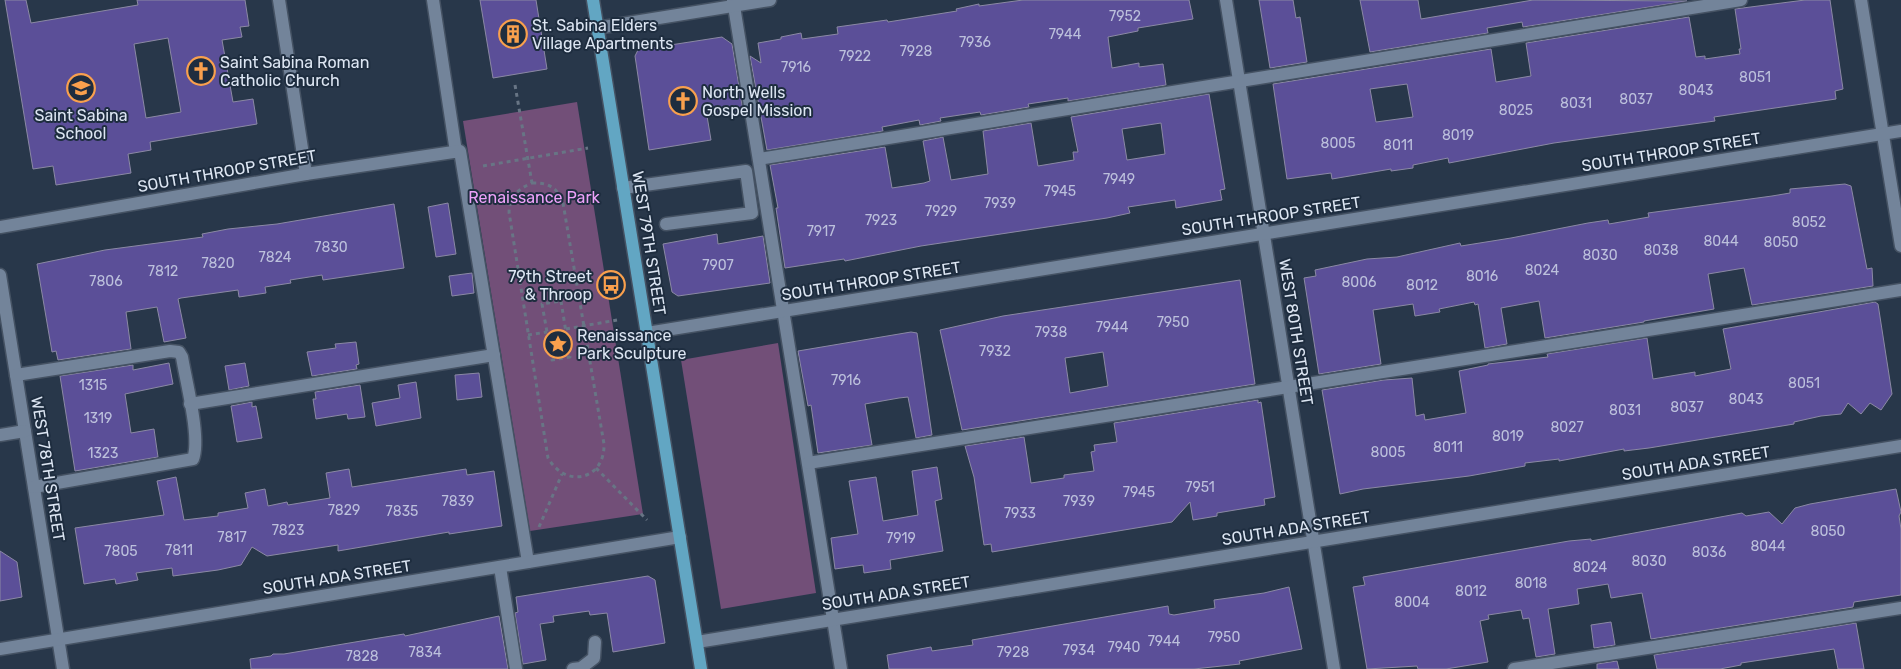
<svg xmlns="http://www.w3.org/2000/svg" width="1901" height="669" font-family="Rubik,sans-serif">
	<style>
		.green { fill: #724f78 }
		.building { fill: #5b4f98; stroke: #8b89a4; fill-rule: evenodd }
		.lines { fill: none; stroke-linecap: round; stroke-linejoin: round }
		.minor-casing { stroke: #455263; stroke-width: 15 }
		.major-casing { stroke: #455263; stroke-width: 15 }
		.path { stroke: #687585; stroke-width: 3; stroke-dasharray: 4 4; stroke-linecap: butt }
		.minor { stroke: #73849a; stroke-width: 12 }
		.major { stroke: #62a6c3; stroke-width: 12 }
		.labels { text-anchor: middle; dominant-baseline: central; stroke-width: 4; stroke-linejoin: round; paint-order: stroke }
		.number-label { font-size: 14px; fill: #bcc0dc }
		.poi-label { font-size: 16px; fill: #dde6f3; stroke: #1e2d3f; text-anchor: start }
		.street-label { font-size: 16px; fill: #dde6f3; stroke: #1e2d3f }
		.park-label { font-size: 16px; fill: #eea2fa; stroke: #1e2d3f }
	</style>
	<rect width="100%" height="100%" fill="#28374a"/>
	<!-- green -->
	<g class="green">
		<path d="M577 102 643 514 530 531 463 121Z"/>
		<path d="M778 343 816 593 721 609 681 360Z"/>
	</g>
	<!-- building -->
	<g class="building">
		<path d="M5 0H26L31 23 138 5 137 0H245L249 26 240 27 242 37 222 40 233 102 253 99 257 124 150 142 151 150 128 154 131 173 56 185 53 166 33 169ZM168 38 181 112 146 118 134 44Z"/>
		<path d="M480 0H536L547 69 493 78Z"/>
		<path d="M1023 0H1189L1193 19 1138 28V31L1108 37 1112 68 1139 63V67L1163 64 1166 85 1068 101V98L1028 104 1029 107 981 115 980 112 940 118 941 121 920 125 919 120 882 127 883 131 767 150 750 56 761 63 758 43 781 39V37L801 33 802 39 838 34 837 27 887 20 888 22 957 11 956 9 979 4V6Z"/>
		<path d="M1259 0H1293L1296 18 1300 17 1307 62 1270 68Z"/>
		<path d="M1360 0H1418L1421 19 1533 0 1687 1 1523 27 1522 22 1487 28 1488 33 1370 52Z"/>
		<path d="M1805 0H1830L1843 89 1835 91 1836 99 1714 117 1715 121 1554 143 1449 163 1448 158 1413 165V168L1391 171V169L1332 179 1331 173 1287 179 1273 84 1491 49 1496 82 1531 76 1526 43 1689 17 1696 57 1705 56V59L1740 54 1739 49H1741L1735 9ZM1407 84 1413 117 1376 122 1370 89Z"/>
		<path d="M722 37 732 44 743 111 707 116 711 140 649 150 635 56 638 50Z"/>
		<path d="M1209 94 1225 189 1220 190 1222 200 1176 208 1175 200 1128 207 1130 213 1107 218 921 246 845 261 844 259 785 268 776 208H778L770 165 885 147 892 188 924 183 930 181 923 141 943 137 951 180 988 174 983 131 1031 123 1038 166 1074 160 1073 152H1078L1071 117ZM1161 123 1165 154 1127 160 1122 129Z"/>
		<path d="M1845 184 1851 186 1867 269 1872 268 1873 286 1752 305 1744 268 1708 274 1714 309 1644 321V322L1545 338 1539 301 1501 308 1507 344 1485 348 1478 304 1475 305 1474 302 1439 309 1440 312 1415 316 1413 304 1373 310 1381 364 1319 374 1304 278 1316 276 1315 270 1367 259 1397 257 1460 243 1461 246 1511 238 1588 223 1608 220 1609 224 1649 217 1648 213 1772 196 1790 193V189Z"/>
		<path d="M448 203 456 254 436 257 428 207Z"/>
		<path d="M394 204 404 268 323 280 322 275 290 280 291 283 265 287 266 293 239 297 238 290 181 298 178 299 186 338 164 342 157 307 126 312 131 349 58 360 56 351 52 352 37 264 105 250 203 237 202 234 228 229 277 224Z"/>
		<path d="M717 234 718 244 763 236 770 283 678 296 672 292 663 244Z"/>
		<path d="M472 273 474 293 452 296 449 276Z"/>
		<path d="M1240 280 1255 384 962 430 940 330 1003 316ZM1103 352 1108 386 1070 393 1065 358Z"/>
		<path d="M1875 302 1878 304 1892 394 1881 410 1870 403 1861 414 1848 403 1841 414 1821 416 1794 422V424L1649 448 1624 451V449L1559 461V459L1525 463V466L1469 476 1363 489 1340 494 1322 390 1384 380 1412 378 1416 416 1424 414 1425 420 1466 413 1459 371 1488 365V364L1548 357 1547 354 1647 338 1653 379 1695 372V376L1731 369 1723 329Z"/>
		<path d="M911 332 917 333 932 435 916 438 908 397 899 398 865 404 872 445 818 453 811 405 808 406 798 351Z"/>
		<path d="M356 342 359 364 356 365 357 369 312 376 307 352 336 348 335 344Z"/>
		<path d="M169 363 173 384 125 394 131 433 154 429 158 457 75 471 60 376 133 365V370Z"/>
		<path d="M245 363 249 386 229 390 225 366Z"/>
		<path d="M479 373 482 397 457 400 455 375Z"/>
		<path d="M416 382 421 418 376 426 372 403 400 398 398 385Z"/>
		<path d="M360 385 365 417 348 419 347 414 316 419 313 399H316L315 392Z"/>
		<path d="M1258 400V403L1261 402 1275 497 1264 499 1265 505 1217 513V516L1193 520 1190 502 1172 522 992 552 991 544 984 545 974 477 965 446 1024 437 1031 483 1064 478V475L1094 471 1091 452 1095 451 1094 445 1117 442 1114 423Z"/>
		<path d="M252 402V407L256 406 262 438 237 442 231 406Z"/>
		<path d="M937 467 942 499 935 501 943 551 890 560 891 569 864 573 863 565 835 569 831 538 858 534 849 481 876 477 883 521 918 515 912 471Z"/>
		<path d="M349 469 352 487 466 469 467 475 494 471 502 526 449 534V532L338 551V545L267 556 252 547 241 565 218 570 173 576 172 568 136 573 138 580 116 584 115 579 84 584 75 528 164 515 157 481 176 477 184 520 218 516V513L248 508 245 493 265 489 268 506 287 502 288 505 330 498 326 473Z"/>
		<path d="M1896 489 1901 512 1899 516 1901 529V595L1854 602 1853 607 1651 639 1642 593 1611 598 1608 584 1577 589 1579 604 1548 609 1555 654 1536 657 1529 618 1523 619 1521 610 1488 615 1489 619 1480 621 1488 662 1446 669H1418L1417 666 1367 669 1353 587 1365 585 1363 577 1569 541 1591 539V541L1742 513 1746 516 1769 512 1782 524 1795 508 1810 504Z"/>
		<path d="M0 551 17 562 22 597 0 601Z"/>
		<path d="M648 576 655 580 665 643 613 652 607 613 590 615 589 611 553 616 554 622 540 624 546 660 523 664 515 613 518 612 516 597Z"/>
		<path d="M1289 587 1302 649 1239 661 1240 664 1194 669H889L887 655 931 647 932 651 973 645 972 640 1168 606 1169 614 1174 615 1215 608 1214 600 1264 593Z"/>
		<path d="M499 616 508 669H251L250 659 271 656 273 654H284L379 638 404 634 405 636Z"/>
		<path d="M1611 622 1615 645 1594 648 1591 625Z"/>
		<path d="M1856 623 1864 669H1838L1834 649 1741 663V665L1720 669H1657L1654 655Z"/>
		<path d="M1617 661 1619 669H1597V664Z"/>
	</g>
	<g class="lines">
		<defs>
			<g id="minor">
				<path d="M279 0 306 174"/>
				<path d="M433 0 456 152"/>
				<path d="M733 0 841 669"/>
				<path d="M1226 0 1334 669"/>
				<path d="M1861 0 1901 246"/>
				<path d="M597 28 770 0"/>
				<path d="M759 159 1741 0"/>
				<path d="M623 188 746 171 752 213 666 224"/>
				<path d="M0 227 306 174 460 151 528 562"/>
				<path d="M0 275 63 669"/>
				<path d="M647 333 1901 131"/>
				<path d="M16 375 170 351 179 352 182 357C186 382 201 438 193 459L34 487"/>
				<path d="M190 404 494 355"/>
				<path d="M0 435 25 431"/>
				<path d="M808 463 1901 290"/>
				<path d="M500 567 516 669"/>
				<path d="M697 642 1901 446"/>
				<path d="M0 649 680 537"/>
				<path d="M573 669 581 668 594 658 595 642"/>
				<path d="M1514 669 1901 608"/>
			</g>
			<path id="major" d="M593 0 701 669"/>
		</defs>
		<!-- minor casing -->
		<use href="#minor" class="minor-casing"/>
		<!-- major casing -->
		<use href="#major" class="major-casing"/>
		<!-- path -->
		<g class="path">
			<path d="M515 85 532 183"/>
			<path d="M483 166 588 148"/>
			<path d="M532 183C548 182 558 188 563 203L604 444C605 480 566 489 548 458L509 212C510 196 518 189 532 183Z"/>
			<path d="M561 301 570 357 552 360 542 304Z"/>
			<path d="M566 329 617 320"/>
			<path d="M528 335 547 332"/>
			<path d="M596 468 647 520"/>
			<path d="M539 527 562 474"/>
		</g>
		<!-- minor -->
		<use href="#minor" class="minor"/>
		<!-- major -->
		<use href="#major" class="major"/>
	</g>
	<!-- icons -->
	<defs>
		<symbol id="building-ring" viewBox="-11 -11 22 22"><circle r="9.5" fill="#1e2d3f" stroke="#f9a04d" stroke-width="1.5"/><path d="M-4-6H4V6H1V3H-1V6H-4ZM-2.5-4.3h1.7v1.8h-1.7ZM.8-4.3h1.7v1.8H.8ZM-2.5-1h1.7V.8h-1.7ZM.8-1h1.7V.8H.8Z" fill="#f9a04d"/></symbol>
		<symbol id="church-ring" viewBox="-11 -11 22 22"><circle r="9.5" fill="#1e2d3f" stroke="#f9a04d" stroke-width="1.5"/><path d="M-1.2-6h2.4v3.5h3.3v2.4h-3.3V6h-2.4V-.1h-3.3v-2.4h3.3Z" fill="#f9a04d"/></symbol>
		<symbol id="school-ring" viewBox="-11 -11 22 22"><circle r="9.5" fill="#1e2d3f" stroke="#f9a04d" stroke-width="1.5"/><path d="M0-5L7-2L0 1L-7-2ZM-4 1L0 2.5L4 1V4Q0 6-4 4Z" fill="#f9a04d"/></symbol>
		<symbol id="bus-ring" viewBox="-11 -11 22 22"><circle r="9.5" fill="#1e2d3f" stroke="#f9a04d" stroke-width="1.5"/><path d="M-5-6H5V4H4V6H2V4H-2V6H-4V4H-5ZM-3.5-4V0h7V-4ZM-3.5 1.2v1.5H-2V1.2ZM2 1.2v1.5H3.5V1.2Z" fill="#f9a04d"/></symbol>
		<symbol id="sight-ring" viewBox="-11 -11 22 22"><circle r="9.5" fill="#1e2d3f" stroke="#f9a04d" stroke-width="1.5"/><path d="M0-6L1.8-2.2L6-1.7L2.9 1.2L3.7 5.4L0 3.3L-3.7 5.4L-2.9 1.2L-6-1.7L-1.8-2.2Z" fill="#f9a04d"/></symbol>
	</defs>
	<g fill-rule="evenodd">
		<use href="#building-ring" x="497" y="18" width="32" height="32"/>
		<use href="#church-ring" x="185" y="55" width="32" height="32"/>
		<use href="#school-ring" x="65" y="72" width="32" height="32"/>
		<use href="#church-ring" x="667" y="85" width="32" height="32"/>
		<use href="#bus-ring" x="595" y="269" width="32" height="32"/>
		<use href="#sight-ring" x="542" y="328" width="32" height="32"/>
	</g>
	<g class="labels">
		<!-- number labels -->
		<g class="number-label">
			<text x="1125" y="16">7952</text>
			<text x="1065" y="34">7944</text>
			<text x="975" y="42">7936</text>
			<text x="916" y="51">7928</text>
			<text x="855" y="56">7922</text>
			<text x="796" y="67">7916</text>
			<text x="1755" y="77">8051</text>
			<text x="1696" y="90">8043</text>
			<text x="1636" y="99">8037</text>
			<text x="1576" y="103">8031</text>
			<text x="1516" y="110">8025</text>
			<text x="1458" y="135">8019</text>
			<text x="1338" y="143">8005</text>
			<text x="1398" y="145">8011</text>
			<text x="1119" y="179">7949</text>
			<text x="1060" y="191">7945</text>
			<text x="1000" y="203">7939</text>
			<text x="941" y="211">7929</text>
			<text x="881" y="220">7923</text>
			<text x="1809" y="222">8052</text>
			<text x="821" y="231">7917</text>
			<text x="1721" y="241">8044</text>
			<text x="1781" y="242">8050</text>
			<text x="331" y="247">7830</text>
			<text x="1661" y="250">8038</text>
			<text x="1600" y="255">8030</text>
			<text x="275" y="257">7824</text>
			<text x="218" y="263">7820</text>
			<text x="718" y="265">7907</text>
			<text x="1542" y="270">8024</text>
			<text x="163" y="271">7812</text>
			<text x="1482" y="276">8016</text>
			<text x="106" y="281">7806</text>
			<text x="1359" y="282">8006</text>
			<text x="1422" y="285">8012</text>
			<text x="1173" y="322">7950</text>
			<text x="1112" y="327">7944</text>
			<text x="1051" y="332">7938</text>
			<text x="995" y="351">7932</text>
			<text x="846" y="380">7916</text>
			<text x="1804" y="383">8051</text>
			<text x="93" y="385">1315</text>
			<text x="1746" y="399">8043</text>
			<text x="1687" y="407">8037</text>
			<text x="1625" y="410">8031</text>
			<text x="98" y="418">1319</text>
			<text x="1567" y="427">8027</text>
			<text x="1508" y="436">8019</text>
			<text x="1448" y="447">8011</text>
			<text x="1388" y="452">8005</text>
			<text x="103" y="453">1323</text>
			<text x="1200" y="487">7951</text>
			<text x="1139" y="492">7945</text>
			<text x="458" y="501">7839</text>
			<text x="1079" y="501">7939</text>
			<text x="344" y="510">7829</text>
			<text x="402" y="511">7835</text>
			<text x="1020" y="513">7933</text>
			<text x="288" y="530">7823</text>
			<text x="1828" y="531">8050</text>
			<text x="232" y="537">7817</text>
			<text x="901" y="538">7919</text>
			<text x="1768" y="546">8044</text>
			<text x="179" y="550">7811</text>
			<text x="121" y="551">7805</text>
			<text x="1709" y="552">8036</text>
			<text x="1649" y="561">8030</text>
			<text x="1590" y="567">8024</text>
			<text x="1531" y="583">8018</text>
			<text x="1471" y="591">8012</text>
			<text x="1412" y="602">8004</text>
			<text x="1224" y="637">7950</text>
			<text x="1164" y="641">7944</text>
			<text x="1124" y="647">7940</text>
			<text x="1079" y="650">7934</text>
			<text x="425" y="652">7834</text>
			<text x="1013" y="652">7928</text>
			<text x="362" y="656">7828</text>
		</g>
		<!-- poi labels -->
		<g class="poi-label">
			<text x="532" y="25">St. Sabina Elders<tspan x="532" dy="18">Village Apartments</tspan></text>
			<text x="220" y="62">Saint Sabina Roman<tspan x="220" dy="18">Catholic Church</tspan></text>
			<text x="702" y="92">North Wells<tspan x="702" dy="18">Gospel Mission</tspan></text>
			<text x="81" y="115" text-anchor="middle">Saint Sabina<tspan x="81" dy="18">School</tspan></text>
			<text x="592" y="276" text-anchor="end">79th Street<tspan x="592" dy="18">&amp; Throop</tspan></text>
			<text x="577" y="335">Renaissance<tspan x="577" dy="18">Park Sculpture</tspan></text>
		</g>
		<!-- street labels -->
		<g class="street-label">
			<text transform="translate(1671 152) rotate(-9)">SOUTH THROOP STREET</text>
			<text transform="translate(227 171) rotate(-10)">SOUTH THROOP STREET</text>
			<text transform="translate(1271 216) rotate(-9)">SOUTH THROOP STREET</text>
			<text transform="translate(649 243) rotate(81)">WEST 79TH STREET</text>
			<text transform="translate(871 281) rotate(-9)">SOUTH THROOP STREET</text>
			<text transform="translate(1296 332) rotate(81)">WEST 80TH STREET</text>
			<text transform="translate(1696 463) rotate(-9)">SOUTH ADA STREET</text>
			<text transform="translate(48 469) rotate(81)">WEST 78TH STREET</text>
			<text transform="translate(1296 528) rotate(-9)">SOUTH ADA STREET</text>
			<text transform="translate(337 577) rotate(-9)">SOUTH ADA STREET</text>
			<text transform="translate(896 593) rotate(-9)">SOUTH ADA STREET</text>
		</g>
		<!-- park labels -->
		<g class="park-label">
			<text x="534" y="197">Renaissance Park</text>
		</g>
	</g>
</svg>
